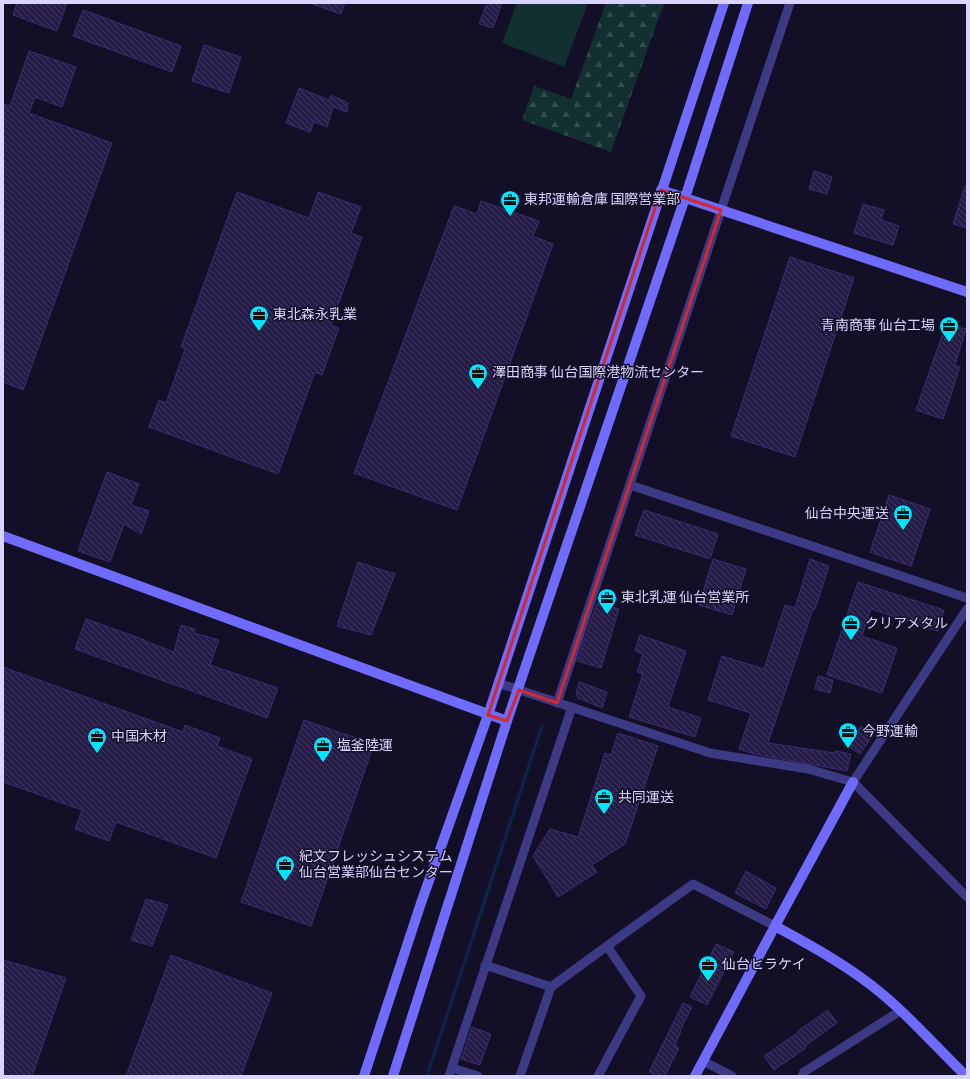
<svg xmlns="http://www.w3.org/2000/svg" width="970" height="1079" font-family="'Alegreya Sans','Noto Sans JP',sans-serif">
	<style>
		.forest { fill: url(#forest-firs) }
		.green { fill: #12302f }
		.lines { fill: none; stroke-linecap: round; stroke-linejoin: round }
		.stream { stroke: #0c2248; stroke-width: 3.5 }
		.building { fill: url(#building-back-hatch); stroke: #3b2d73 }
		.street { stroke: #3d3a85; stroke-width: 9 }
		.secondary { stroke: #6f6bff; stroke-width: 10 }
		.marked { fill: none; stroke: #d62828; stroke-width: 3; stroke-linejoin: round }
		.labels { text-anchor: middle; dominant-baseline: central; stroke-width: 3; stroke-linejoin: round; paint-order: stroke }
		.poi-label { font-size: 14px; fill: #d9d4ff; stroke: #130f26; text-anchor: start }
	</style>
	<defs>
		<pattern id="forest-firs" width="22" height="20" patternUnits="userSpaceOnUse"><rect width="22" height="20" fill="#12302f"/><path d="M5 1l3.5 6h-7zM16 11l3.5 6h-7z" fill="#344d4e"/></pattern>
		<pattern id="building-back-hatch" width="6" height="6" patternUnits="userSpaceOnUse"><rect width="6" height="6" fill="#241b47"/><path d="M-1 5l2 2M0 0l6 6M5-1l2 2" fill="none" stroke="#433b63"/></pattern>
	</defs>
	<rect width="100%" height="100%" fill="#130f26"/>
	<!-- forest -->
	<path class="forest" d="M606 3H664L611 152 522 120 534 86 571 99Z"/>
	<!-- green -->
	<path class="green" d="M517 3H588L564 67 502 43Z"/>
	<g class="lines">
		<!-- stream -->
		<path class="stream" d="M427 1076 542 726"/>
	</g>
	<!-- building -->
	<g class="building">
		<path d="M17 3H67L57 31 13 15Z"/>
		<path d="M313 3H345L341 14 312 4Z"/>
		<path d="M487 3H502L493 28 479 24Z"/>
		<path d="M83 10 181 46 172 72 73 36Z"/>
		<path d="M204 45 241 57 229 93 192 81Z"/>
		<path d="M29 51 76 67 62 107 35 97 29 113 112 143 23 390 3 382V104L10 106Z"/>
		<path d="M299 88 329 100 331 95 348 103 347 112 333 107 327 127 314 122 310 132 286 123Z"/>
		<path d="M814 171 832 177 827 194 809 189Z"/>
		<path d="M965 186H967V228L953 224Z"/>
		<path d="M237 192 309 218 318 192 361 207 351 233 362 237 331 325 339 328 322 375 315 372 278 474 149 427 159 400 166 403 185 349 181 347Z"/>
		<path d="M481 201 539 221 533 236 553 244 457 510 354 473 454 206 477 214Z"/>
		<path d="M863 204 884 210 881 220 899 226 893 245 854 233Z"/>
		<path d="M790 257 854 278 795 457 731 436Z"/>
		<path d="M945 327 956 331 957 327 966 329 955 365 960 367 943 419 916 410Z"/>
		<path d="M107 472 139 484 131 505 149 511 141 534 124 524 110 562 78 551Z"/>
		<path d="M889 495 930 509 911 566 870 552Z"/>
		<path d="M644 510 718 534 710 559 635 535Z"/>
		<path d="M713 559 746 569 732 615 699 605Z"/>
		<path d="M810 559 829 566 815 609H813L768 743 835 753V751L851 754 847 771 754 754 739 749 751 713 708 700 722 656 764 669 785 605 795 608Z"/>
		<path d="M358 562 395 574 371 635 337 626Z"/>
		<path d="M858 582 944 610 938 631 871 609 862 636 897 648 882 693 827 675Z"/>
		<path d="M597 603 619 609 601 668 577 661Z"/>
		<path d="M86 619 145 640V641L174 652 181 625 195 629 194 633 219 640 210 665 278 688 267 718 75 649Z"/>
		<path d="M640 635 686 651 668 707 701 718 695 737 629 717 643 674 637 672 643 654 635 651Z"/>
		<path d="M3 667 183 732 185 725 220 738 217 746 252 759 216 858 116 822 109 841 75 829 82 810 3 782Z"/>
		<path d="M818 676 833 680 830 693 815 689Z"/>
		<path d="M579 682 607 692 602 708 578 698 576 694Z"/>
		<path d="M304 720 374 744 311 926 241 902Z"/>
		<path d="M861 726 873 735 860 754 848 746Z"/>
		<path d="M618 733 658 746 625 844 592 865 597 872 558 897 533 856 550 829 578 837 605 753 611 755Z"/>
		<path d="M746 871 776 888 766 909 735 893Z"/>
		<path d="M146 899 168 905 152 946 131 940Z"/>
		<path d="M716 944 734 952 707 1005 690 997Z"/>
		<path d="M171 955 272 993 241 1076H126Z"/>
		<path d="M3 960 66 978 32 1076H3Z"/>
		<path d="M683 1003 692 1007 680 1030 681 1031 675 1046 679 1048 665 1076H657L649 1072Z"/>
		<path d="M828 1010 837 1023 805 1046 806 1048 774 1070 764 1056 799 1032 798 1031Z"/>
		<path d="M472 1027 491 1034 480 1065 461 1059Z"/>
	</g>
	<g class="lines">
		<!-- street -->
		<g class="street">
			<path d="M630 485 967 598"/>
			<path d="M498 683 710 753 808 769 853 782 967 897"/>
			<path d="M557 703 790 3"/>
			<path d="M853 782 967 609"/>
			<path d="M485 965 551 987"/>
			<path d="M703 1061 732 1076"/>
			<path d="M452 1068 478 1076"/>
			<path d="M449 1076 572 707"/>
			<path d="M520 1076 551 987 607 946"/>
			<path d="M598 1076 641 996 607 946 693 884 775 926"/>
			<path d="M802 1076 804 1072 900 1011"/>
		</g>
		<!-- secondary -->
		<g class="secondary">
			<path d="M661 190 967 292"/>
			<path d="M3 536 507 721"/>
			<path d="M775 926 853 782"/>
			<path d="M364 1076 421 903 488 715 724 3"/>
			<path d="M393 1076 507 721 685 198 748 3"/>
			<path d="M695 1076 775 926C808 944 841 962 871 985 905 1011 935 1046 966 1076"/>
		</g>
	</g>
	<!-- marked area -->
	<path class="marked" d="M661 190 721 210 557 703 519 690 507 721 488 715Z"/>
	<!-- icons -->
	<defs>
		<symbol id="office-pin" viewBox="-11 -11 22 30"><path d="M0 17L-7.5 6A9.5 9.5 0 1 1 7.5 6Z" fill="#00e5ff" stroke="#130f26"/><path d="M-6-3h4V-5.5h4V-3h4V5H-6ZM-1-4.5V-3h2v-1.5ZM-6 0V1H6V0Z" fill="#111"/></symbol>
	</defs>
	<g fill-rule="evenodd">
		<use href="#office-pin" x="499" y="189" width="22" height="30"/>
		<use href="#office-pin" x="248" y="304" width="22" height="30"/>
		<use href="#office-pin" x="938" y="315" width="22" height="30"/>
		<use href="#office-pin" x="467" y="362" width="22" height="30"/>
		<use href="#office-pin" x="892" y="503" width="22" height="30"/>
		<use href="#office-pin" x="596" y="587" width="22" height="30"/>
		<use href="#office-pin" x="840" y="613" width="22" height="30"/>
		<use href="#office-pin" x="837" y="721" width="22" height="30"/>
		<use href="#office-pin" x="86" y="726" width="22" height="30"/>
		<use href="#office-pin" x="312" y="735" width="22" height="30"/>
		<use href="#office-pin" x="593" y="787" width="22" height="30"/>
		<use href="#office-pin" x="274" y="854" width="22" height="30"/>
		<use href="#office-pin" x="697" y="954" width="22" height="30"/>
	</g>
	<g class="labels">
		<!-- poi labels -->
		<g class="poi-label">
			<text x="524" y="200">東邦運輸倉庫 国際営業部</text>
			<text x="273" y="315">東北森永乳業</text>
			<text x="935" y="326" text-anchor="end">青南商事 仙台工場</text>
			<text x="492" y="373">澤田商事 仙台国際港物流センター</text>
			<text x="889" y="514" text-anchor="end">仙台中央運送</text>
			<text x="621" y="598">東北乳運 仙台営業所</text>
			<text x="865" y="624">クリアメタル</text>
			<text x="862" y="732">今野運輸</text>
			<text x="111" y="737">中国木材</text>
			<text x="337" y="746">塩釜陸運</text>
			<text x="618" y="798">共同運送</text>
			<text x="299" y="857">紀文フレッシュシステム<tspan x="299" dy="16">仙台営業部仙台センター</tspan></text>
			<text x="722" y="965">仙台ヒラケイ</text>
		</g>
	</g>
	<!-- border -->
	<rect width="970" height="1079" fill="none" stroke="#d9d4ff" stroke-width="8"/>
</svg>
